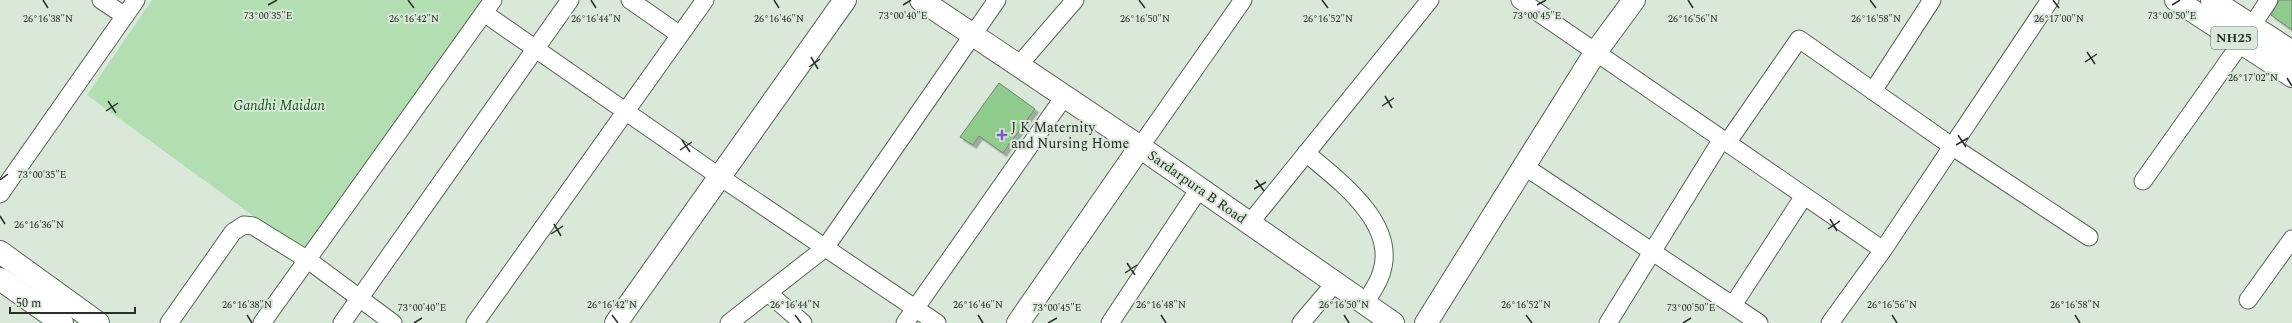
<svg xmlns="http://www.w3.org/2000/svg" width="2292" height="323" font-family="Spectral,serif">
	<style>
		.green { fill: #b3deb2 }
		.building { fill: #8ecb8d; stroke: #778377; filter: url(#shadow) }
		.lines { fill: none; stroke-linecap: round; stroke-linejoin: round }
		.street-casing { stroke: #586458; stroke-width: 19 }
		.secondary-casing { stroke: #586458; stroke-width: 24 }
		.primary-casing { stroke: #586458; stroke-width: 24 }
		.street { stroke: #fff; stroke-width: 17 }
		.secondary { stroke: #fff; stroke-width: 22 }
		.primary { stroke: #fff; stroke-width: 22 }
		.ticks { fill: none; stroke: #292e29; stroke-width: 1.5 }
		.poi-dot { fill: #7f59d3; stroke: #dae8da; stroke-width: 1.5 }
		.labels { text-anchor: middle; dominant-baseline: central; stroke-width: 4; stroke-linejoin: round; paint-order: stroke }
		.shield { fill: #dae8da; stroke: #5e665e; stroke-width: 1 }
		.shield-label { font-size: 13px; font-weight: bold; fill: #292e29 }
		.park-label { font-size: 14px; font-style: italic; fill: #14531a; stroke: #dae8da }
		.poi-label { font-size: 14px; fill: #292e29; stroke: #dae8da; text-anchor: start }
		.street-label { font-size: 14px; fill: #292e29; stroke: #dae8da }
		.ticks-label { font-size: 10px; text-anchor: middle; fill: #292e29; stroke: #dae8da; stroke-width: 4; stroke-linejoin: round; paint-order: stroke }
	</style>
	<defs>
		<filter id="shadow"><feDropShadow dx="3.5" dy="3.5" stdDeviation="0" flood-color="#0004"/></filter>
	</defs>
	<rect width="100%" height="100%" fill="#dae8da"/>
	<!-- green -->
	<path class="green" d="M152 0H483L304 253 87 95Z"/>
	<!-- building -->
	<g class="building">
		<path d="M2279 0H2292V30L2271 15Z"/>
		<path d="M999 83 1035 109 1003 153 979 136 973 145 960 137Z"/>
	</g>
	<g class="lines">
		<defs>
			<g id="street">
				<path d="M101 0 125 16"/>
				<path d="M630 0 680 35"/>
				<path d="M1520 0 1883 250"/>
				<path d="M484 13 720 177 937 323"/>
				<path d="M2251 27 2269 0"/>
				<path d="M1018 66 1075 0"/>
				<path d="M1873 91 1932 0"/>
				<path d="M1727 143 1799 39 1953 147 2089 237"/>
				<path d="M1140 147 1243 0"/>
				<path d="M1306 153C1338 180 1399 224 1381 274 1378 284 1370 294 1365 304"/>
				<path d="M1524 166 1759 323"/>
				<path d="M2143 181 2241 43"/>
				<path d="M0 194 136 0"/>
				<path d="M1249 224 1430 0"/>
				<path d="M768 293 803 323"/>
				<path d="M2248 300 2292 239"/>
				<path d="M1733 305 1804 196"/>
				<path d="M169 323 233 232 244 225 253 226 308 260 393 323"/>
				<path d="M262 323 493 0"/>
				<path d="M342 323 570 0"/>
				<path d="M475 323 705 0"/>
				<path d="M729 323 825 248 997 0"/>
				<path d="M905 323 1064 97"/>
				<path d="M1110 323 1199 189"/>
				<path d="M1301 323 1335 283"/>
				<path d="M1608 323 1722 139"/>
				<path d="M1830 323 1883 250 2050 0"/>
			</g>
			<g id="secondary">
				<path d="M921 0 1140 147 1393 323"/>
				<path d="M0 252 98 323"/>
				<path d="M0 279 62 323"/>
				<path d="M616 323 845 0"/>
				<path d="M1018 323 1140 147"/>
				<path d="M1426 323 1595 53 1634 0"/>
			</g>
			<g id="primary">
				<path d="M2176 0 2292 76"/>
				<path d="M2212 0 2292 52"/>
			</g>
		</defs>
		<!-- street casing -->
		<use href="#street" class="street-casing"/>
		<!-- secondary casing -->
		<use href="#secondary" class="secondary-casing"/>
		<!-- primary casing -->
		<use href="#primary" class="primary-casing"/>
		<!-- street -->
		<use href="#street" class="street"/>
		<!-- secondary -->
		<use href="#secondary" class="secondary"/>
		<!-- primary -->
		<use href="#primary" class="primary"/>
	</g>
	<!-- ticks -->
	<path class="ticks" d="M43 0 48 8M408 0 414 8M591 0 596 8M774 0 779 8M1139 0 1145 8M1322 0 1328 8M1688 0 1693 8M1870 0 1876 8M2053 0 2059 8M268 5 277 0M903 5 911 0M1537 5 1546 0M2172 5 2180 0M2087 52 2095 64M811 57 818 69M2085 62 2097 54M809 67 820 59M2287 78 2292 86M1385 96 1392 108M108 101 116 113M1382 106 1394 98M106 111 118 103M1958 135 1966 147M682 140 690 152M1956 145 1968 138M680 150 692 142M0 180 8 174M1256 180 1264 191M1254 189 1266 182M0 216 5 224M1830 219 1837 231M554 224 561 236M1828 229 1840 221M551 234 563 226M1127 263 1135 275M1125 273 1137 265M247 315 252 323M612 315 618 323M795 315 801 323M978 315 983 323M1161 315 1166 323M1344 315 1349 323M1526 315 1532 323M1892 315 1897 323M2075 315 2080 323M414 323 422 318M1048 323 1057 318M1683 323 1691 318"/>
	<!-- markers -->
	<path class="poi-dot" d="M1000 129h4v4h4v4h-4v4h-4v-4h-4v-4h4z"/>
	<g class="labels">
		<!-- shield labels -->
		<rect class="shield" x="2211" y="27" width="46" height="22" rx="3"/>
		<g class="shield-label">
			<text x="2234" y="38">NH25</text>
		</g>
		<!-- park labels -->
		<g class="park-label">
			<text x="279" y="105">Gandhi Maidan</text>
		</g>
		<!-- poi labels -->
		<g class="poi-label">
			<text x="1011" y="127">J K Maternity<tspan x="1011" dy="16">and Nursing Home</tspan></text>
		</g>
		<!-- street labels -->
		<g class="street-label">
			<text transform="translate(1197 187) rotate(35)">Sardarpura B Road</text>
		</g>
	</g>
	<g class="ticks-label">
		<text x="268" y="19">73°00'35"E</text>
		<text x="903" y="19">73°00'40"E</text>
		<text x="1537" y="19">73°00'45"E</text>
		<text x="2172" y="19">73°00'50"E</text>
		<text x="1145" y="22">26°16'50"N</text>
		<text x="1693" y="22">26°16'56"N</text>
		<text x="1876" y="22">26°16'58"N</text>
		<text x="2059" y="22">26°17'00"N</text>
		<text x="48" y="22">26°16'38"N</text>
		<text x="414" y="22">26°16'42"N</text>
		<text x="596" y="22">26°16'44"N</text>
		<text x="779" y="22">26°16'46"N</text>
		<text x="1328" y="22">26°16'52"N</text>
		<text x="2253" y="81">26°17'02"N</text>
		<text x="42" y="178">73°00'35"E</text>
		<text x="39" y="228">26°16'36"N</text>
		<text x="247" y="308">26°16'38"N</text>
		<text x="612" y="308">26°16'42"N</text>
		<text x="795" y="308">26°16'44"N</text>
		<text x="978" y="308">26°16'46"N</text>
		<text x="1161" y="308">26°16'48"N</text>
		<text x="1344" y="308">26°16'50"N</text>
		<text x="1526" y="308">26°16'52"N</text>
		<text x="1892" y="308">26°16'56"N</text>
		<text x="2075" y="308">26°16'58"N</text>
		<text x="422" y="311">73°00'40"E</text>
		<text x="1057" y="311">73°00'45"E</text>
		<text x="1691" y="311">73°00'50"E</text>
	</g>
	<!-- scale -->
	<path d="M10 307v6h125v-6" fill="none" stroke="#292e29" stroke-width="2"/>
	<text x="16" y="307" font-size="12" fill="#292e29" stroke="#dae8da" stroke-width="3" paint-order="stroke">50 m</text>
</svg>
